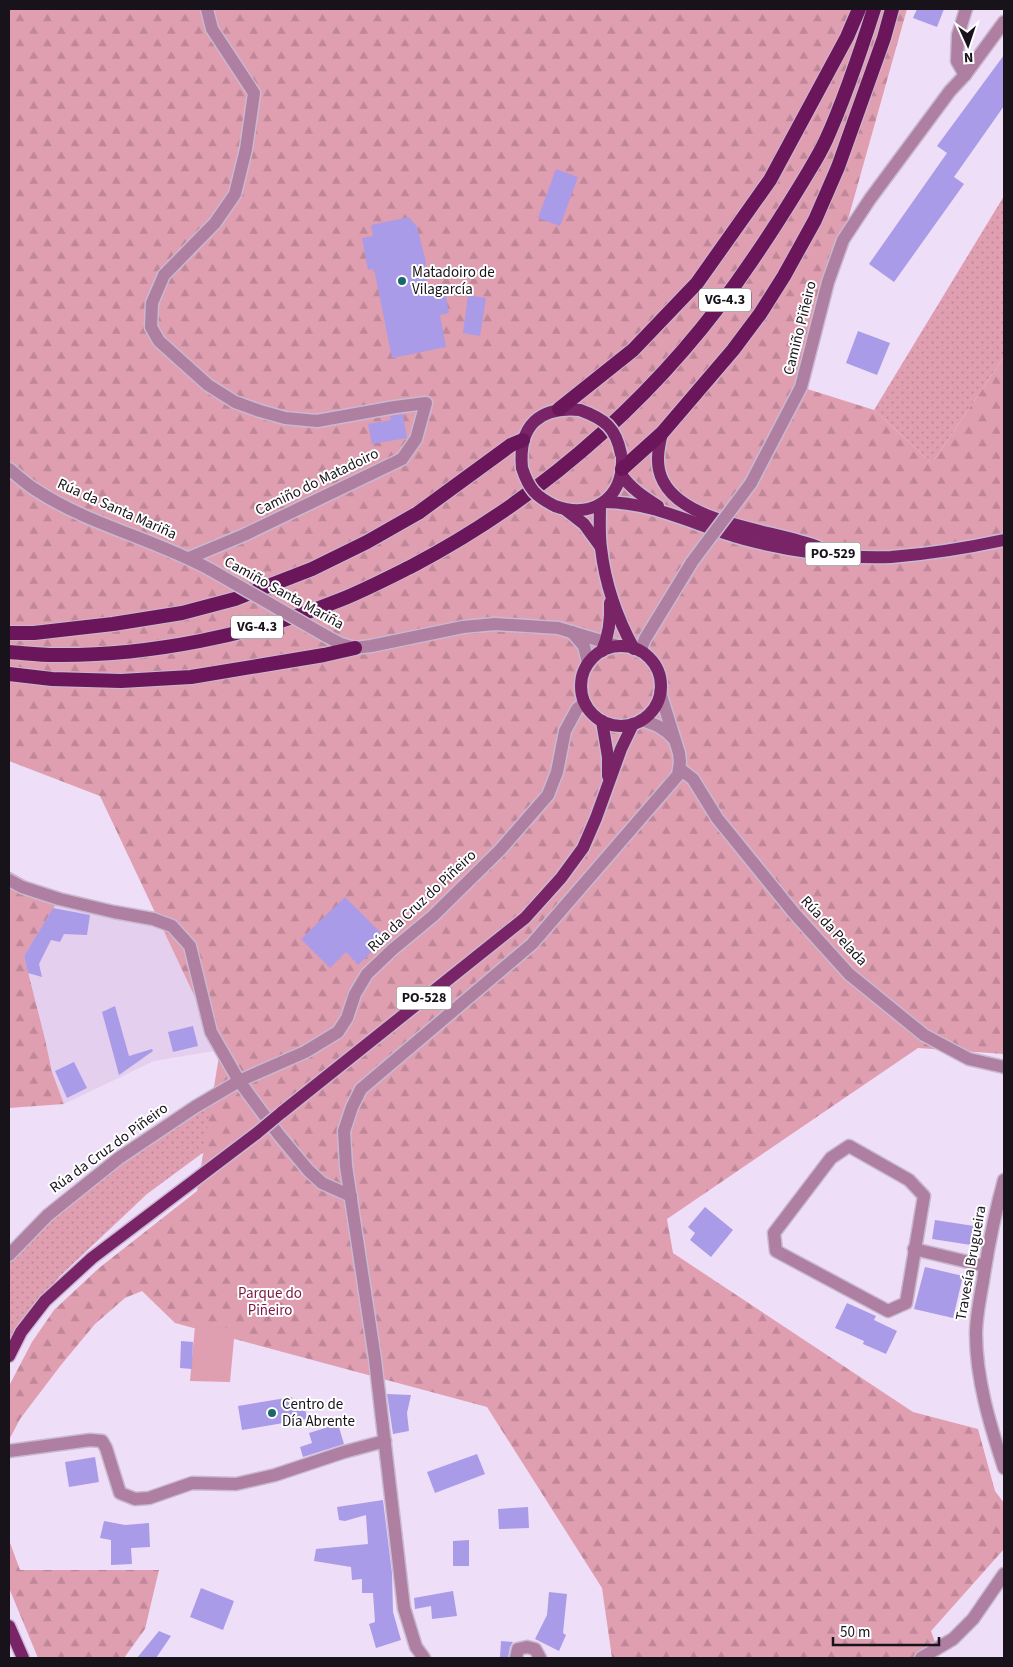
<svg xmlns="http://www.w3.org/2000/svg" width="1013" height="1667" font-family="'Source Sans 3',sans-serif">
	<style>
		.built { fill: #e5cfef }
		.green { fill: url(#green-dots) }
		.forest { fill: url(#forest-firs) }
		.pitch { fill: #e09eb1 }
		.building { fill: #a99be7 }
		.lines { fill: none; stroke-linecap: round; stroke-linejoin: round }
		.minor-casing { stroke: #c8b9d0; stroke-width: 15 }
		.primary-casing { stroke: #c8b9d0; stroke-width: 15 }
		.trunk-casing { stroke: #c8b9d0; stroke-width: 16 }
		.minor { stroke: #af7fa1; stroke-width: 12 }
		.primary { stroke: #7a2468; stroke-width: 12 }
		.trunk { stroke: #6b165a; stroke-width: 14 }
		.minor-bridge-casing { stroke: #c8b9d0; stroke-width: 15; stroke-linecap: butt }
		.primary-bridge-casing { stroke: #c8b9d0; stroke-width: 15; stroke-linecap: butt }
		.minor-bridge { stroke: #af7fa1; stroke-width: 12 }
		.primary-bridge { stroke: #7a2468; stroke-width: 12 }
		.poi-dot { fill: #1a676b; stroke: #fff; stroke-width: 2 }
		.labels { text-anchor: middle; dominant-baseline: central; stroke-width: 4; stroke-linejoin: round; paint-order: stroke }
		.shield { fill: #fff; stroke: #5d595f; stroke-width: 1 }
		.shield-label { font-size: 14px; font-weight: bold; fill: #18121b }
		.poi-label { font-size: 15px; fill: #18121b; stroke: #fff; text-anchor: start }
		.street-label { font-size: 15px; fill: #18121b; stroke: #fff }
		.park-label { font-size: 15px; fill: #7b1742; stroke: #fff }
	</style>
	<defs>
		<pattern id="green-dots" width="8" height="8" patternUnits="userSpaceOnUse" patternTransform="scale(1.25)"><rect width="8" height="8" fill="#e09eb1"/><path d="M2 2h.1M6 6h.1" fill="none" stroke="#bf8798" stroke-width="1.8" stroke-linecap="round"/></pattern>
		<pattern id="forest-firs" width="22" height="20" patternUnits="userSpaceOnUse" patternTransform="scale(1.25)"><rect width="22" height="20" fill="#e09eb1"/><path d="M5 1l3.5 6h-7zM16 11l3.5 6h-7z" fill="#bf8798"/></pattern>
	</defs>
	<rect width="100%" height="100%" fill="#efdef8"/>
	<!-- built -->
	<path class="built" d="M59 899 172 926 220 1050 154 1061 64 1104 52 1072 45 1039 24 956Z"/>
	<!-- green -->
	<g class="green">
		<path d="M1004 196V357L932 463 874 410Z"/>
		<path d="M238 1089 254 1115 147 1194 59 1277 9 1340V1256L119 1158Z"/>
	</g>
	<!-- forest -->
	<g class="forest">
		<path d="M9 9H907L801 387 874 410 932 463 1004 357V1054L918 1048 667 1219 673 1253 913 1412 978 1429 995 1491 1004 1503V1549L931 1631 937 1648 921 1658H612L602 1588 487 1407 175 1323 142 1291 125 1298 95 1324 61 1365 20 1419 9 1440V1386L32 1342 54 1310 99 1268 197 1191 220 1050 100 796 9 761Z"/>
		<path d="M9 871 59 899 24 956 45 1039 52 1072 64 1104 9 1108Z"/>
		<path d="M9 1540 20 1570H159L145 1629 124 1658H38L9 1588Z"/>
	</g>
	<!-- pitch -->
	<path class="pitch" d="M195 1326 235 1328 230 1382 190 1381Z"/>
	<!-- building -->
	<g class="building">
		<path d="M917 9H944L937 27 913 18Z"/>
		<path d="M1004 55V106L954 177 964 184 894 282 869 264 947 153 937 146Z"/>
		<path d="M556 169 578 177 560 226 538 218Z"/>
		<path d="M409 217 417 227 426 262 425 270 430 294 445 291 449 313 440 315 446 347 392 358 374 269 368 270 362 238 373 236 371 225Z"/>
		<path d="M468 295 486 298 480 336 463 333Z"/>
		<path d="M858 331 890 343 877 375 846 363Z"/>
		<path d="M403 414 407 438 372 444 368 424 391 420 390 416Z"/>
		<path d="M345 897 386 938 358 965 346 952 330 968 301 939Z"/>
		<path d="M53 908 90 915 87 935 64 934 60 942 51 940 39 964 42 977 28 973 24 956Z"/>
		<path d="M115 1006 129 1056 152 1049 153 1051 119 1075 102 1012Z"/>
		<path d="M193 1026 198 1046 173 1052 168 1032Z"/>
		<path d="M74 1062 87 1088 67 1098 55 1071Z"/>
		<path d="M705 1207 733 1230 711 1257 690 1240 695 1233 688 1227Z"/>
		<path d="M935 1220 974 1226 971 1245 932 1239Z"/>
		<path d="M925 1267 963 1276 953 1318 914 1309Z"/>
		<path d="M847 1303 876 1316 874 1320 897 1331 886 1354 863 1344 864 1341 835 1328Z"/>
		<path d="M181 1341 193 1342 192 1369 180 1368Z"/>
		<path d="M387 1394 411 1395 407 1413 409 1431 393 1434Z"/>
		<path d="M292 1397 293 1405 304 1403 307 1419 242 1430 238 1406Z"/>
		<path d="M338 1424 344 1444 303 1457 300 1447 312 1443 309 1433Z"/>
		<path d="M477 1454 485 1474 435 1493 427 1472Z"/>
		<path d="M95 1457 99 1482 69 1487 65 1462Z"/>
		<path d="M383 1500 392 1573 393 1612 401 1640 376 1648 369 1624 375 1622 373 1593H362V1579L352 1580 351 1567 314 1561 316 1549 368 1544 366 1515 345 1521 339 1520 337 1507Z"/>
		<path d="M528 1507 529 1528 499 1529 498 1509Z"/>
		<path d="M104 1521 125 1525 149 1523 150 1547 131 1548 132 1564 111 1565V1540L100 1538Z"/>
		<path d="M469 1540V1566H453V1541Z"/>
		<path d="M201 1588 234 1601 223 1630 190 1617Z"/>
		<path d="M453 1591 457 1616 432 1619 431 1606 415 1609 414 1598Z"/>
		<path d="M549 1592 567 1594 563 1633 566 1635 559 1651 535 1639 547 1615Z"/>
		<path d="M159 1631 171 1636 156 1658H137Z"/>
		<path d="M501 1641 513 1642 510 1647 508 1658 500 1657Z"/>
	</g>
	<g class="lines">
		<defs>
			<g id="minor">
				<path d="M965 75 957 61 958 35 966 9"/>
				<path d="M9 469C18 476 26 484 36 490 89 525 155 539 211 570"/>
				<path d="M751 483 801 387 828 282 843 240 870 199 950 91 965 75 1004 22"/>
				<path d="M189 558 244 535 402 459 416 439 426 403 395 407 317 421 285 418 260 411 235 402 208 385 159 341 151 327 152 303 164 275 215 223 235 194 246 149 254 93 212 29 207 9"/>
				<path d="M572 632 584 646 588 663"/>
				<path d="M326 636 341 644 355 648 371 646 463 627 495 624 558 628 618 646"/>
				<path d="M640 651 645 639 692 562"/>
				<path d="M641 720C655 724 665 728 674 739"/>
				<path d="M680 769 693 779 717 818 794 913 849 974 924 1035 969 1059 1004 1067"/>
				<path d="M9 880 22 887 59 899 114 912 153 919 172 926 190 946 211 1032 239 1081 279 1135 308 1170 322 1183 351 1196"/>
				<path d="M849 1146 909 1180 924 1196 906 1303 888 1311 776 1251 774 1233 831 1158Z"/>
				<path d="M1004 1180C995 1213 988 1247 983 1281 980 1298 976 1317 976 1334 976 1379 990 1425 1004 1468"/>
				<path d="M914 1249 985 1266"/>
				<path d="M9 1255 48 1215 119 1158 195 1107 239 1081 305 1052 338 1032 347 1018 355 994 367 974 392 950 433 916 500 850 548 795 557 772 565 731 577 709 584 703"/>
				<path d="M9 1451 90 1440 102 1441 106 1448 120 1493 135 1499 149 1498 192 1483 236 1484 275 1475 344 1452 385 1441"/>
				<path d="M424 1658 416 1647 404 1608 375 1359 346 1166 344 1131 352 1107 361 1089 532 944 678 775 680 762 679 753 660 692"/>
				<path d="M516 1658 518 1649 527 1647 535 1649 540 1658"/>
				<path d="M921 1658 953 1639 973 1619 1004 1574"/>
			</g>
			<g id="primary">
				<path d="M662 433C658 449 655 466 663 481 685 525 776 530 818 547"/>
				<path d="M522 468C518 426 539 406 580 410"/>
				<path d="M621 474C630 488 644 497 658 506"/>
				<path d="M604 502C654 502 696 526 744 539 789 551 844 559 891 557 929 554 967 548 1004 540"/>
				<path d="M600 505C600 519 599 534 601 548 605 583 617 618 634 649"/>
				<path d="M555 506C591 519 623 500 622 459"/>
				<path d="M566 510 584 524 600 546"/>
				<circle cx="621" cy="686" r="40"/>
				<path d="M602 651C609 635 611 621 610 603"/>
				<path d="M602 721 608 757V776"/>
				<path d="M281 1113 525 918 561 878 583 848 596 818 621 749 633 724"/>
				<path d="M9 1356 21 1332 45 1301 92 1258 257 1133"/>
				<path d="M9 1626 23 1658"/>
			</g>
			<g id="trunk">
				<path d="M559 409 633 350 697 283 770 180 847 37 859 9"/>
				<path d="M622 469 662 433 733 350 760 314 784 276 815 220 838 167 884 38 892 9"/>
				<path d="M9 633H34L113 624 182 613 235 599 312 569 367 542 418 513 511 445 523 440"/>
				<path d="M9 652C24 653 40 655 55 655 149 656 253 635 340 600 365 590 390 577 414 565 550 493 667 387 753 259 773 230 791 201 809 171 815 161 821 151 826 140 845 98 860 53 874 9"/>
				<path d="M9 674 52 679 121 681 191 677 324 655 355 648"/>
			</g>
		</defs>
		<!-- minor casing -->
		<use href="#minor" class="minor-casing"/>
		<!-- primary casing -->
		<use href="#primary" class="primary-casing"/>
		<!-- trunk casing -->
		<use href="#trunk" class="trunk-casing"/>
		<!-- minor -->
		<use href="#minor" class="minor"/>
		<!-- primary -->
		<use href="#primary" class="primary"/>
		<!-- trunk -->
		<use href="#trunk" class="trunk"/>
		<defs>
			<g id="minor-bridge">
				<path d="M692 562 751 483"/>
				<path d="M211 570 326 636"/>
			</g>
			<g id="primary-bridge">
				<path d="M580 410C605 419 616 428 621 454"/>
				<path d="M522 468C529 489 535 496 555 506"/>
				<path d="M257 1133 281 1113"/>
			</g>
		</defs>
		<!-- minor-bridge casing -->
		<use href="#minor-bridge" class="minor-bridge-casing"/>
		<!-- primary-bridge casing -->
		<use href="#primary-bridge" class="primary-bridge-casing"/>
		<!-- minor-bridge -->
		<use href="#minor-bridge" class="minor-bridge"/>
		<!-- primary-bridge -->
		<use href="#primary-bridge" class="primary-bridge"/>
	</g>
	<!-- markers -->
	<g class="poi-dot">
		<circle cx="402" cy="281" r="5"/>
		<circle cx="272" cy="1413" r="5"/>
	</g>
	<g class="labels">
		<!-- shield labels -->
		<g class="shield">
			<rect x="699" y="288.5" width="52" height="23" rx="4"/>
			<rect x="805.5" y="542.5" width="55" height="23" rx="4"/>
			<rect x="231" y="615.5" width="52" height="23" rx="4"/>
			<rect x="396.5" y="986.5" width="55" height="23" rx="4"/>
		</g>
		<g class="shield-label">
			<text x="725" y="300">VG-4.3</text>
			<text x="833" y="554">PO-529</text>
			<text x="257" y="627">VG-4.3</text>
			<text x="424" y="998">PO-528</text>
		</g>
		<!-- poi labels -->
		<g class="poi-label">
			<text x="412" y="272">Matadoiro de<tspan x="412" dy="17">Vilagarcía</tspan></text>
			<text x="282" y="1404">Centro de<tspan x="282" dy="17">Día Abrente</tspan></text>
		</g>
		<!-- street labels -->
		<g class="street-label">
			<text transform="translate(800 328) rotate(-76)">Camiño Piñeiro</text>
			<text transform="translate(317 482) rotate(-26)">Camiño do Matadoiro</text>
			<text transform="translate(117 509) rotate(24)">Rúa da Santa Mariña</text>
			<text transform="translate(284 593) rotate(29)">Camiño Santa Mariña</text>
			<text transform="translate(422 901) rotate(-43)">Rúa da Cruz do Piñeiro</text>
			<text transform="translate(834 931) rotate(47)">Rúa da Pelada</text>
			<text transform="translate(109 1148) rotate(-36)">Rúa da Cruz do Piñeiro</text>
			<text transform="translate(971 1263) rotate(-80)">Travesía Brugueira</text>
		</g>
		<!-- park labels -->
		<g class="park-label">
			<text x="270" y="1293">Parque do<tspan x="270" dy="17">Piñeiro</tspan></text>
		</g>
	</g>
	<!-- border -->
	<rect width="1013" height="1667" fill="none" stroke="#18121b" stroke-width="20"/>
	<!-- north arrow -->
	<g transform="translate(968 45) rotate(177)" stroke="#ffffff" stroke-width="4" paint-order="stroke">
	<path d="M0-4L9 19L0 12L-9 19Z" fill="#18121b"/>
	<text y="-8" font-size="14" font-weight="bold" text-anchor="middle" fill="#18121b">N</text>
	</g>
	<!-- scale -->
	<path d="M833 1637v8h106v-8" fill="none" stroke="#18121b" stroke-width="2.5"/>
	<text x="840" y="1637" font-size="15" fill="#18121b" stroke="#ffffff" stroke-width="4" paint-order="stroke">50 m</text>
</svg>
